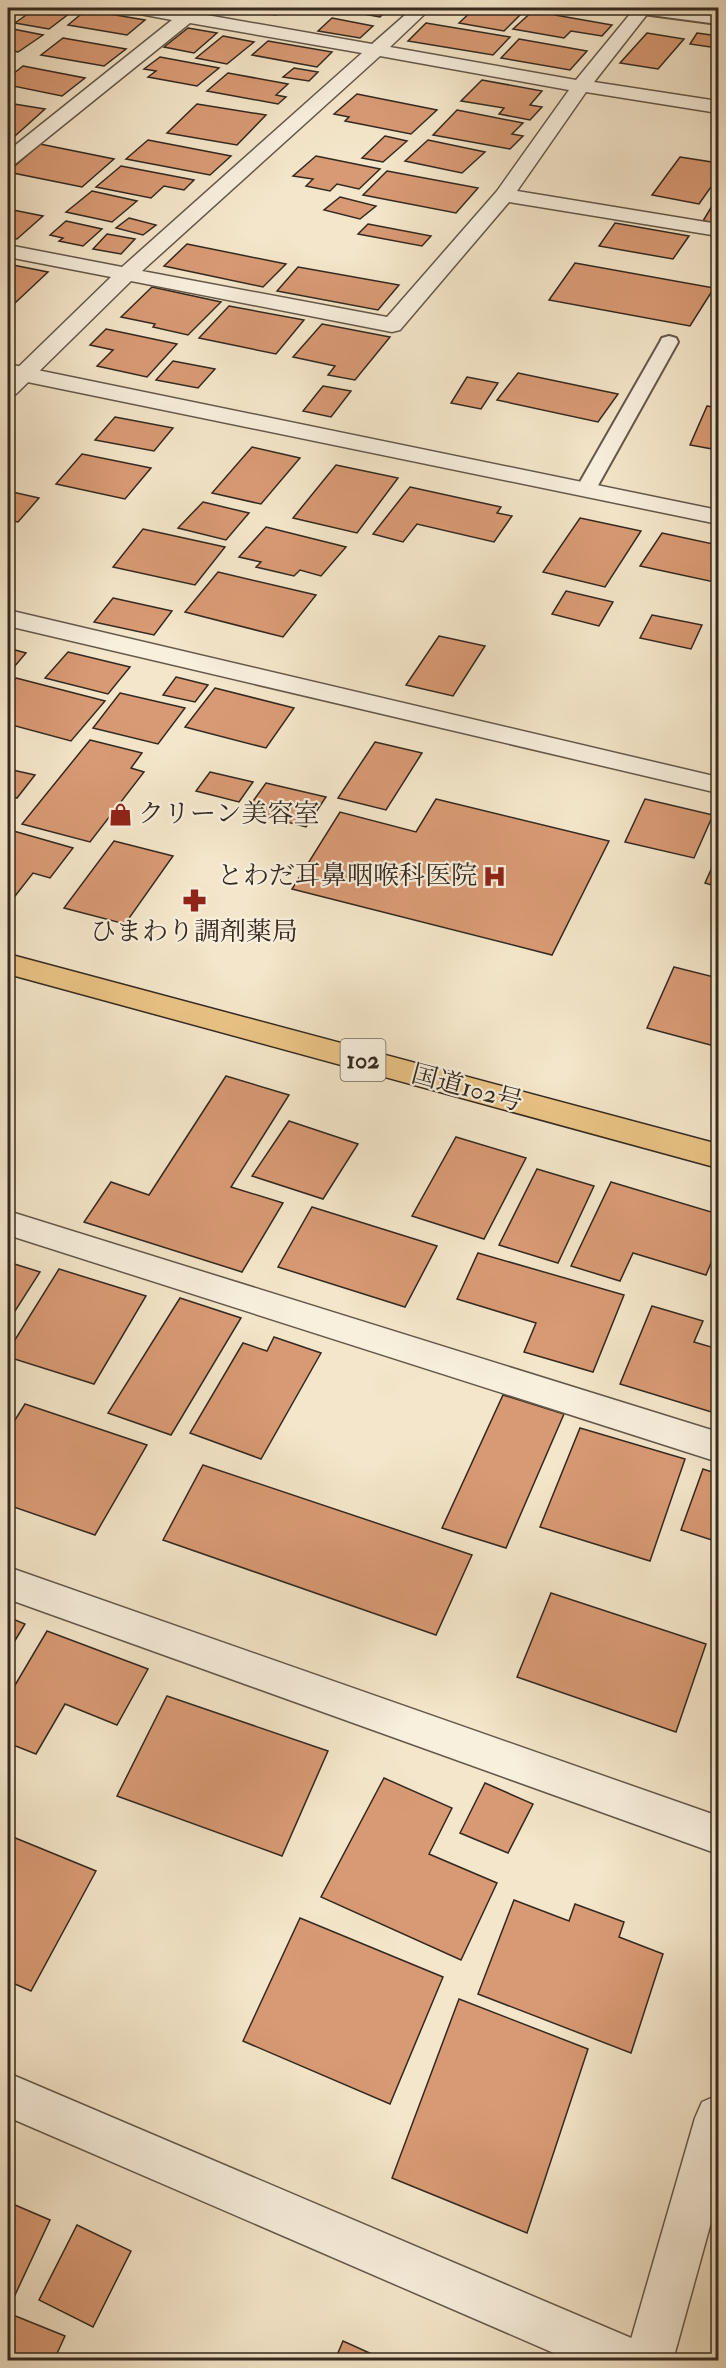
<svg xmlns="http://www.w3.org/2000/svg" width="726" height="2368" font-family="'IM FELL Double Pica','Noto Serif JP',serif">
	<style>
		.building { fill: #d89a74; stroke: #34291f; stroke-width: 1.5 }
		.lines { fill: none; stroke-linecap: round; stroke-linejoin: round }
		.service-casing { stroke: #64584a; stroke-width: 4 }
		.minor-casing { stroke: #64584a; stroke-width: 3 }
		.tertiary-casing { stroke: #64584a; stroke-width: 3 }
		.trunk-casing { stroke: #34291f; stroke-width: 3 }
		.service { fill: #f8efdd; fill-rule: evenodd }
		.minor { fill: #f8efdd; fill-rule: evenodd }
		.tertiary { fill: #f8efdd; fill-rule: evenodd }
		.trunk { fill: #eac385; fill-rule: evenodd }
		.labels { text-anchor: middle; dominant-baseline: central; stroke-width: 4.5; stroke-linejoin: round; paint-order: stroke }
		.shield { fill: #f8efdd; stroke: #6f6458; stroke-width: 1.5 }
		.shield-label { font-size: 24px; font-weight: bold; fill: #34291f }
		.poi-label { font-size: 26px; fill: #34291f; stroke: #f8efdd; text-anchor: start }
		.street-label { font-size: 26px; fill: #34291f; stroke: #f8efdd }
	</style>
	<rect width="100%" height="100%" fill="#f4e6ca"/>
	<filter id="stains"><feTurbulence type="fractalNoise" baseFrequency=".00333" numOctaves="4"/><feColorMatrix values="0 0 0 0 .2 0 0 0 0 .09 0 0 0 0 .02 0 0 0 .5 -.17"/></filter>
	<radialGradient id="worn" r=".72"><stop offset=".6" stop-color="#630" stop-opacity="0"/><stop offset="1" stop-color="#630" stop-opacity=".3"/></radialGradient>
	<!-- building -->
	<g class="building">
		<path d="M36 8H58L74 10 49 29 15 23Z"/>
		<path d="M217 8H285L276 15 240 9 234 14 213 10Z"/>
		<path d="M329 8H389L380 17Z"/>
		<path d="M475 8H489L522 13 504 31 459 23Z"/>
		<path d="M536 8H562L555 15 612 25 602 36 571 31 564 38 513 29Z"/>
		<path d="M575 8H630L627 11 608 8 604 12Z"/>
		<path d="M86 10 145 20 127 35 68 25Z"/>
		<path d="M332 18 373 26 360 38 318 31Z"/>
		<path d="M426 23 510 37 493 55 408 41Z"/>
		<path d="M8 28 43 35 18 52 8 50Z"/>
		<path d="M188 28 217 33 194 53 164 47Z"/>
		<path d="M647 33 684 39 658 69 620 63Z"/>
		<path d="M697 33 718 36V46L717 48 690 44Z"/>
		<path d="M223 36 254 42 227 64 196 58Z"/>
		<path d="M63 38 126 49 104 66 41 55Z"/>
		<path d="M519 39 587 51 570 70 501 58Z"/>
		<path d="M268 41 332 52 317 67 252 55Z"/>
		<path d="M160 57 219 68 197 86 148 77 156 71 144 69Z"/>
		<path d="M23 66 85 78 62 96 8 85V78Z"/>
		<path d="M294 68 318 72 309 81 283 77Z"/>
		<path d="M228 73 288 84 276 95 286 97 278 104 207 91Z"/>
		<path d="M482 80 542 91 530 105 542 107 530 120 499 114 504 108 461 101Z"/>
		<path d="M357 94 437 110 411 134 345 121 349 117 334 114Z"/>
		<path d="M8 103 45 109 15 136 8 134Z"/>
		<path d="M197 104 266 115 237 145 167 133Z"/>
		<path d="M457 110 523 123 512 134 523 136 510 149 433 135Z"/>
		<path d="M385 136 407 141 383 162 362 158Z"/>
		<path d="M148 140 231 156 210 175 126 159Z"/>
		<path d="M428 140 485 152 462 173 405 161Z"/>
		<path d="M40 144 114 159 82 187 8 172Z"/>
		<path d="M316 156 380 169 359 189 337 184 330 191 306 186 313 179 293 176Z"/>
		<path d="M680 157 718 163V177L699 204 652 195Z"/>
		<path d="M121 166 194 180 184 190 164 186 151 198 96 187Z"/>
		<path d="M387 171 478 188 456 213 363 195Z"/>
		<path d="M92 191 137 201 112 222 66 212Z"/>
		<path d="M718 196V223L703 221Z"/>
		<path d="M340 197 376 206 360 219 324 210Z"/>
		<path d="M8 209 43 216 17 239 8 237Z"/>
		<path d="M129 218 156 225 143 235 116 228Z"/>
		<path d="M66 221 102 229 83 246 59 241 63 238 50 235Z"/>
		<path d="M615 223 689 236 673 259 599 246Z"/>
		<path d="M368 224 431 236 422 246 358 234Z"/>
		<path d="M107 234 135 239 121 254 93 249Z"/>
		<path d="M187 244 286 264 263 287 164 266Z"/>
		<path d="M575 263 714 288 690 326 549 300Z"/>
		<path d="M8 264 48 272 15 303 8 302Z"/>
		<path d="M298 267 399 285 378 310 277 291Z"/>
		<path d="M152 287 221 302 188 335 153 327 155 324 121 317Z"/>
		<path d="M229 306 304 320 276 354 199 338Z"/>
		<path d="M322 324 390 337 355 380 328 375 335 366 293 357Z"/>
		<path d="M106 329 177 344 147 377 97 366 113 350 90 345Z"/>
		<path d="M173 361 215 369 198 388 156 380Z"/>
		<path d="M518 373 618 394 598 422 497 400Z"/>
		<path d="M467 377 498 383 481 409 451 403Z"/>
		<path d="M323 386 351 391 331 417 303 411Z"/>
		<path d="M707 406 718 408V450L690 445Z"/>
		<path d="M115 417 173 428 154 451 95 440Z"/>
		<path d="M252 447 300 458 261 504 212 493Z"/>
		<path d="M82 454 151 468 125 499 56 484Z"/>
		<path d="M336 465 398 478 357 533 293 518Z"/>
		<path d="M410 487 501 507 497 513 512 516 494 542 417 524 403 542 373 534Z"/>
		<path d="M8 491 39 498 18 522 8 520Z"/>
		<path d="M203 502 249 513 226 540 178 528Z"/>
		<path d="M580 518 641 531 605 587 543 572Z"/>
		<path d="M266 527 346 547 321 576 300 570 294 576 256 567 261 562 239 557Z"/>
		<path d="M143 529 225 547 195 585 113 567Z"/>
		<path d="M662 533 718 545V575L714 582 640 566Z"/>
		<path d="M218 572 316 595 283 637 185 612Z"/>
		<path d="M566 591 613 602 599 626 552 614Z"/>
		<path d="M113 598 172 611 154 635 94 622Z"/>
		<path d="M652 615 702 625 691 649 640 638Z"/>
		<path d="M439 636 485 646 453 696 406 685Z"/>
		<path d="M8 648 26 653 8 674Z"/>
		<path d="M68 652 130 667 108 694 45 678Z"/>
		<path d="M176 677 208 685 195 702 163 695Z"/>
		<path d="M16 678 105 701 71 741 8 724V687Z"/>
		<path d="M215 688 294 708 266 748 185 727Z"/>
		<path d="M120 693 185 708 158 744 93 728Z"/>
		<path d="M90 740 142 753 131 768 144 772 90 842 22 824Z"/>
		<path d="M375 742 422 753 386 810 338 798Z"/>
		<path d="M8 769 35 775 17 798 8 795Z"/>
		<path d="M210 772 253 782 239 802 196 791Z"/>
		<path d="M266 783 326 797 306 827 246 811Z"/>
		<path d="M436 799 609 841 552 955 292 889 340 812 416 832Z"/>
		<path d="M645 799 713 815 694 858 625 842Z"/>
		<path d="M10 830 73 848 50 878 33 873 8 905V833Z"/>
		<path d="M114 841 173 856 125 924 64 908Z"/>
		<path d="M718 854V887L705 883Z"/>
		<path d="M674 967 718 978V1047L647 1028Z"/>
		<path d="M226 1076 289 1095 231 1187 283 1203 242 1272 84 1222 111 1182 149 1195Z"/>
		<path d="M289 1121 358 1144 323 1199 252 1176Z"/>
		<path d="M456 1137 526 1158 484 1239 412 1216Z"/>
		<path d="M537 1169 594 1186 558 1263 499 1245Z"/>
		<path d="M611 1182 718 1214V1246L706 1275 633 1253 620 1281 571 1266Z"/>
		<path d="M312 1207 437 1246 405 1307 278 1267Z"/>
		<path d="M478 1253 624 1295 593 1372 524 1352 536 1323 457 1299Z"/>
		<path d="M8 1262 40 1272 8 1322Z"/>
		<path d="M59 1269 146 1296 94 1384 8 1357V1351Z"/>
		<path d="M180 1298 241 1318 171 1435 108 1413Z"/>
		<path d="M652 1306 703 1321 694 1342 718 1349V1414L620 1384Z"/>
		<path d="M274 1337 321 1353 261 1459 190 1433 243 1343 267 1351Z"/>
		<path d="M503 1395 564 1414 506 1548 442 1528Z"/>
		<path d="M25 1404 147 1445 95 1535 8 1505V1431Z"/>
		<path d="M580 1428 685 1459 650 1561 540 1527Z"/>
		<path d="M203 1465 472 1555 436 1635 163 1540Z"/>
		<path d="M703 1469 718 1474V1542L681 1530Z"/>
		<path d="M551 1593 706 1644 676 1732 517 1677Z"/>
		<path d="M8 1617 25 1624 8 1652Z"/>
		<path d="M47 1631 148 1669 117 1725 65 1704 36 1754 8 1743V1697Z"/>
		<path d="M167 1696 328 1751 282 1856 117 1796Z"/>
		<path d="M384 1778 452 1808 429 1854 497 1883 461 1960 321 1897Z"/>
		<path d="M485 1783 533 1804 508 1853 460 1833Z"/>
		<path d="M8 1835 96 1871 31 1991 8 1981Z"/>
		<path d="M514 1900 569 1921 575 1904 624 1922 619 1937 663 1954 631 2053 478 1994Z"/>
		<path d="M300 1918 443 1977 390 2104 243 2041Z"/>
		<path d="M459 1999 588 2049 527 2233 392 2178Z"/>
		<path d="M8 2202 50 2220 8 2310Z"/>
		<path d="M77 2225 131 2251 93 2327 39 2300Z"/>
		<path d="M8 2313 65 2336 54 2360H8Z"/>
		<path d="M343 2341 385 2360H335Z"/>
	</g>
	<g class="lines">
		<defs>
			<g id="service">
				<path d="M636 8H664L718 15V24L643 14 638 12Z"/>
				<path d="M669 336 676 338 678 342 596 489 593 493 586 495 579 493 576 489 660 342 662 338Z"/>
			</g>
			<g id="minor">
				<path d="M126 8H162L183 11 187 8H204L201 14 372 44 413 8H431L390 47 576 80 635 8H652L594 82 718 101V113L586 92 517 191 718 224V236L509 202 400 330 392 332 131 281 16 394 8 396V377L111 277 8 257V245L122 267 362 53 190 23 15 164 8 166V151L172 20 129 12ZM380 56 569 90 497 191 387 317 142 271Z"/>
				<path d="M8 610 718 777V793L8 626Z"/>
				<path d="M8 1211 718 1432V1462L8 1235Z"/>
				<path d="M8 1567 718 1816V1854L8 1599Z"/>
				<path d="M718 2095V2197L673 2360H625L695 2118 702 2102Z"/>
			</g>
			<g id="tertiary">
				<path d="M8 364 718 510V524L8 378Z"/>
				<path d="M8 2073 643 2343 650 2360H570L8 2117Z"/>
			</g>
			<path id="trunk" d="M8 954 718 1144V1168L8 974Z"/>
		</defs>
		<!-- service casing -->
		<use href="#service" class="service-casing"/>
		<!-- minor casing -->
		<use href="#minor" class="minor-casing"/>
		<!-- tertiary casing -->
		<use href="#tertiary" class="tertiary-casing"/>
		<!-- trunk casing -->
		<use href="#trunk" class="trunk-casing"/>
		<!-- service -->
		<use href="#service" class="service"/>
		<!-- minor -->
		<use href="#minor" class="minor"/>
		<!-- tertiary -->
		<use href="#tertiary" class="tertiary"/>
		<!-- trunk -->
		<use href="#trunk" class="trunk"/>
	</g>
	<!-- icons -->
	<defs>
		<symbol id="shop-bare" viewBox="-9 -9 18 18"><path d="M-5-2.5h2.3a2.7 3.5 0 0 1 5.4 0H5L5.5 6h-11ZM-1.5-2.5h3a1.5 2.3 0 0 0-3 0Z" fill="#8f2418" stroke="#f8efdd" stroke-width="2.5" paint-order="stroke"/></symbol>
		<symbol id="hospital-bare" viewBox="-9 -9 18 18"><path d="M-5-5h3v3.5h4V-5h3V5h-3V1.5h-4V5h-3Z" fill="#8f2418" stroke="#f8efdd" stroke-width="2.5" paint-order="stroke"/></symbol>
		<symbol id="pharmacy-bare" viewBox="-9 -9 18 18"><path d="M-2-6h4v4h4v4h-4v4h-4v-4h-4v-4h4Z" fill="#8f2418" stroke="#f8efdd" stroke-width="2.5" paint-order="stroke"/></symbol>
	</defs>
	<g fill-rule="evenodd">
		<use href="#shop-bare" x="104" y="798" width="33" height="33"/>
		<use href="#hospital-bare" x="478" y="860" width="33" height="33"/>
		<use href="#pharmacy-bare" x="178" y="884" width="33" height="33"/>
	</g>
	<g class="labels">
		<!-- shield labels -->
		<rect class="shield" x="340.5" y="1039" width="45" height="42" rx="4.5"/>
		<g class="shield-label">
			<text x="363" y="1060">102</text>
		</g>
		<!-- poi labels -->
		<g class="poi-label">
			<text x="138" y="814">クリーン美容室</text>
			<text x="477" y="876" text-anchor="end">とわだ耳鼻咽喉科医院</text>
			<text x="194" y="932" text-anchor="middle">ひまわり調剤薬局</text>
		</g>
		<!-- street labels -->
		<g class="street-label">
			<text transform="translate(467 1088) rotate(15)">国道102号</text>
		</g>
	</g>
	<!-- margin -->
	<rect width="726" height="2368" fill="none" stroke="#f4e6ca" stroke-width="30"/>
	<rect x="9" y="9" width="708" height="2350" fill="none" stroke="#34291f" stroke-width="3"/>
	<rect x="15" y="15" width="696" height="2338" fill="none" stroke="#34291f" stroke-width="1.5"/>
	<rect width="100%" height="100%" filter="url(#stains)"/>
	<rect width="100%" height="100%" fill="url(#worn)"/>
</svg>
